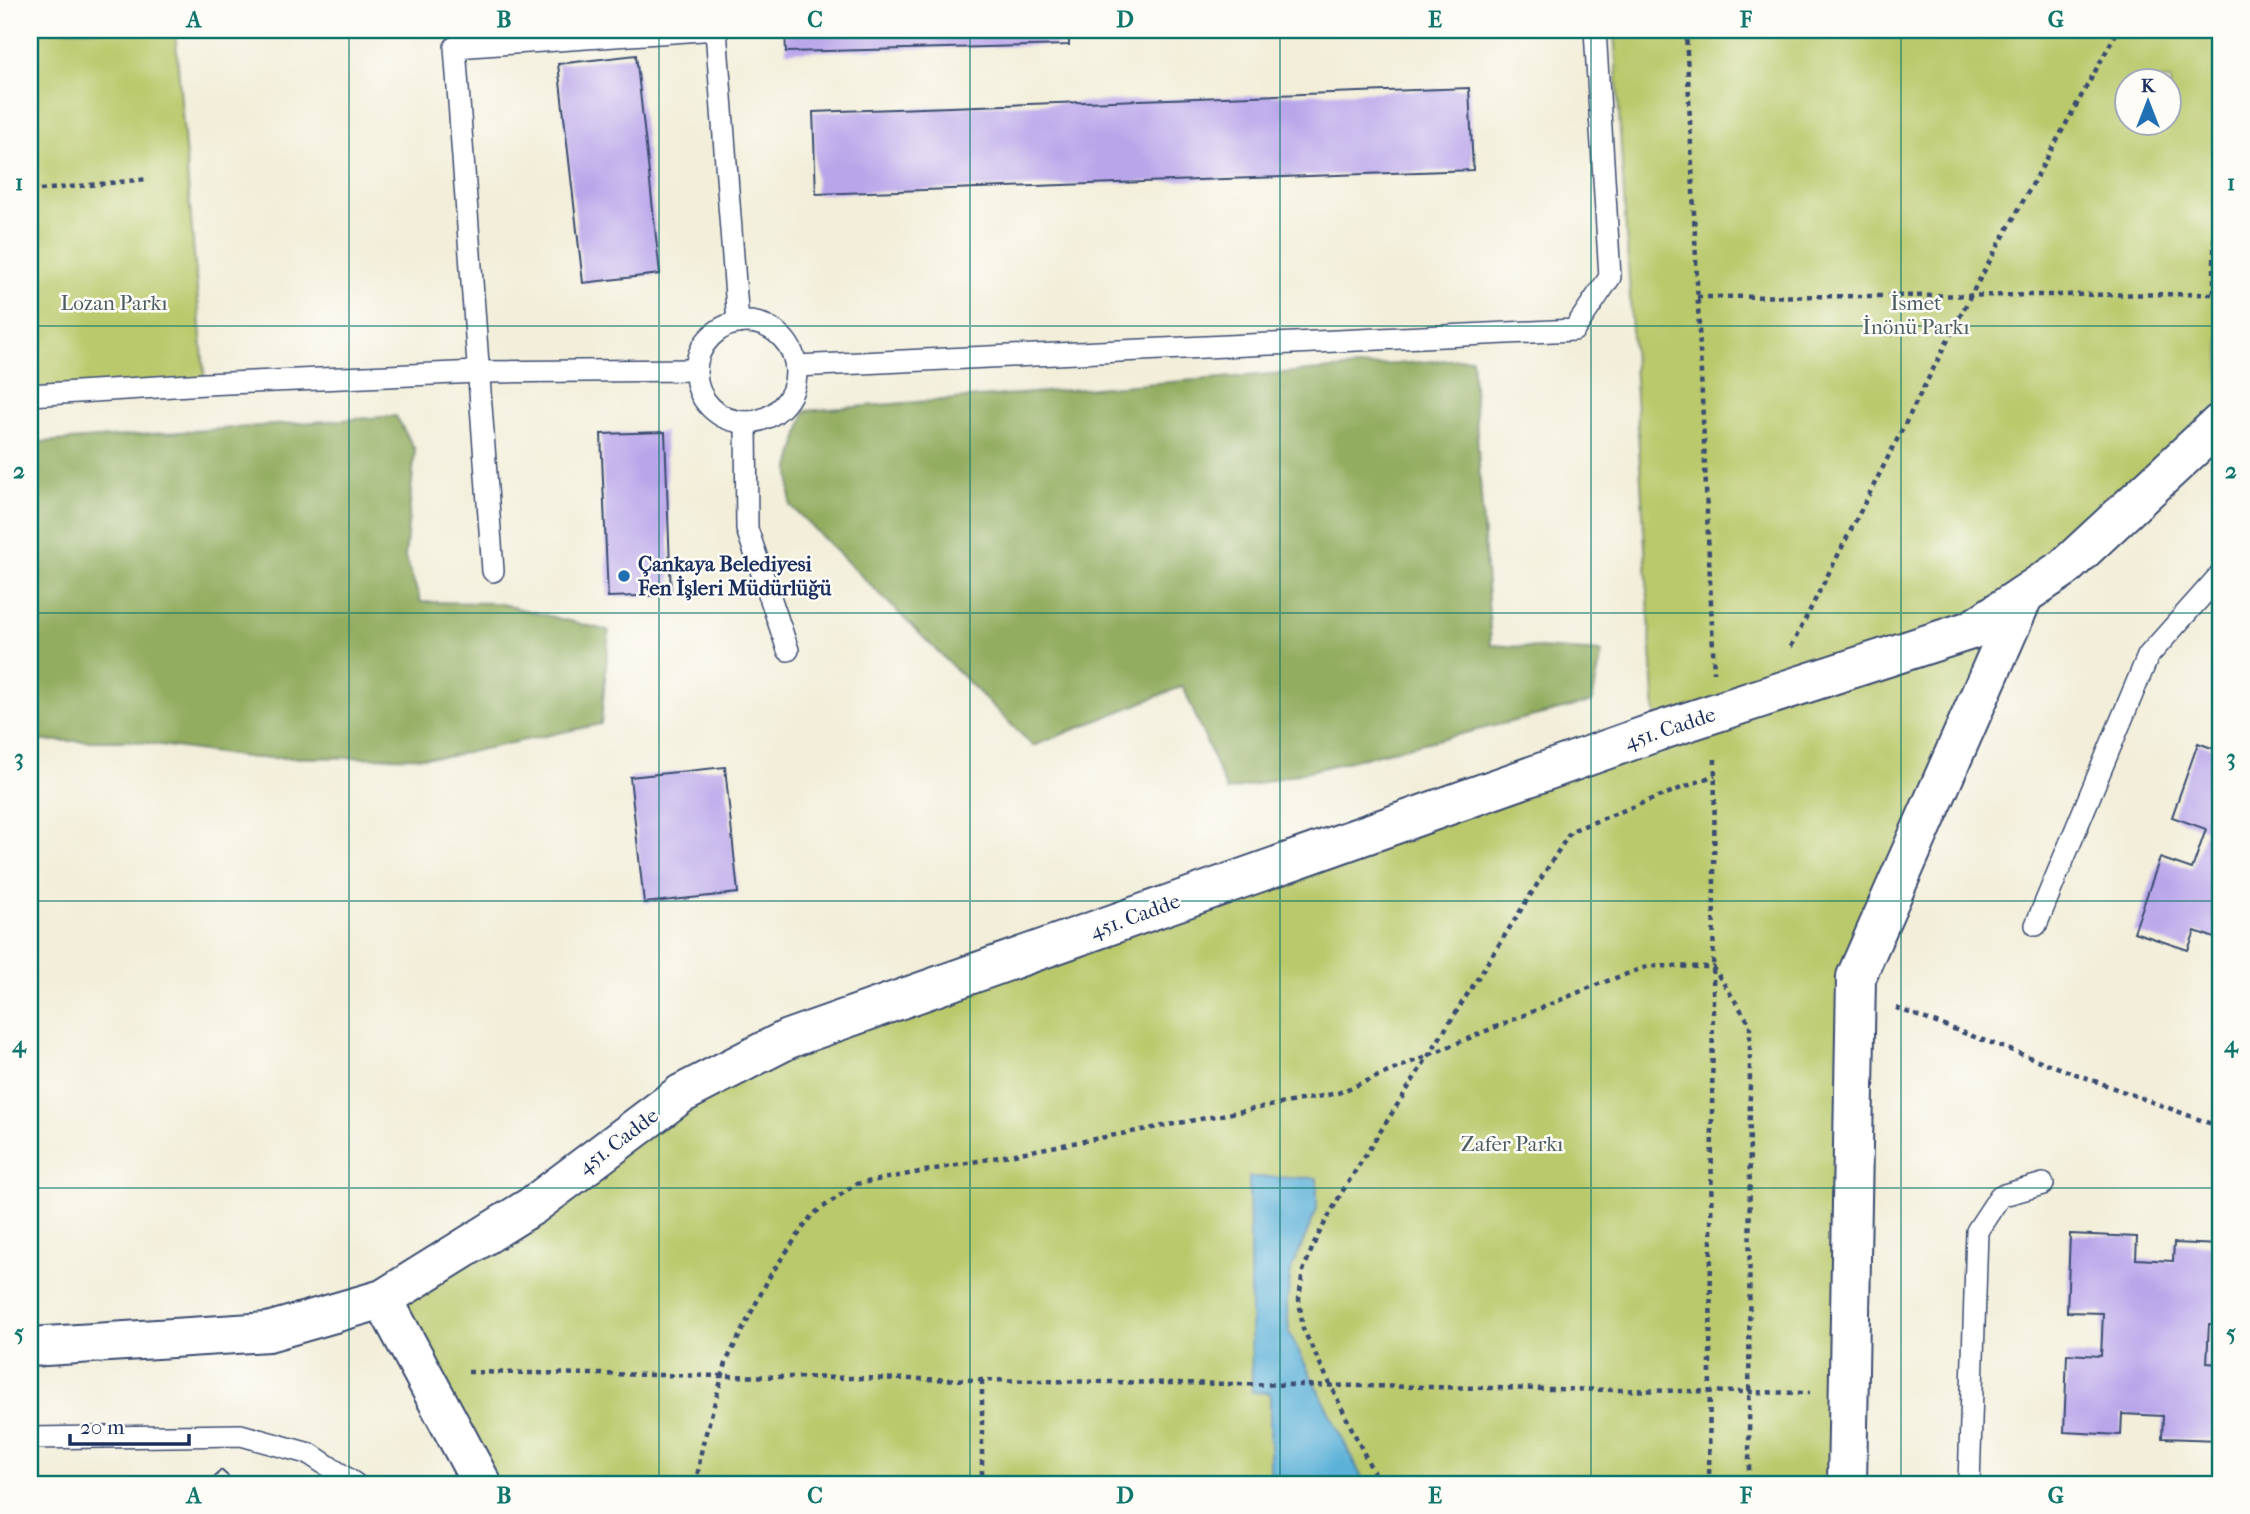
<svg xmlns="http://www.w3.org/2000/svg" width="2250" height="1514" font-family="'IM FELL French Canon',serif">
	<style>
		.green { fill: #bac96c; stroke: #6a7c65; stroke-width: 2; fill-rule: evenodd }
		.forest { fill: #93ad60; stroke: #576e5f; stroke-width: 2 }
		.water { fill: #5bb1d8; stroke: #3b709b; stroke-width: 2 }
		.building { fill: #b9a6ea }
		.lines { fill: none; stroke-linecap: round; stroke-linejoin: round }
		.lane-casing { stroke: #3b4c70; stroke-width: 24 }
		.street-casing { stroke: #3b4c70; stroke-width: 42 }
		.secondary-casing { stroke: #3b4c70; stroke-width: 42 }
		.path { stroke: #3b4c70; stroke-width: 4.5; stroke-dasharray: 5 5; stroke-linecap: butt }
		.lane { stroke: #fff; stroke-width: 21 }
		.street { stroke: #fff; stroke-width: 38 }
		.secondary { stroke: #fff; stroke-width: 38 }
		.grid { fill: none; stroke: #0f766e; stroke-width: 2; stroke-opacity: 0.55 }
		.poi-dot { fill: #1f6fb2; stroke: #fdfcf7; stroke-width: 2.5 }
		.labels { text-anchor: middle; dominant-baseline: central; stroke-width: 5; stroke-linejoin: round; paint-order: stroke }
		.park-label { font-size: 21px; fill: #4b5d62; stroke: #fdfcf7 }
		.poi-label { font-size: 21px; font-weight: bold; fill: #1b2f5e; stroke: #fdfcf7; text-anchor: start }
		.street-label { font-size: 21px; fill: #1b2f5e; stroke: #fdfcf7 }
		.neatline { fill: none; stroke: #0f766e; stroke-width: 2.5 }
		.grid-label { font-size: 23px; text-anchor: middle; font-weight: bold; fill: #0f766e }
	</style>
	<rect width="100%" height="100%" fill="#fdfcf7"/>
	<filter id="ink" filterUnits="userSpaceOnUse"><feTurbulence type="fractalNoise" baseFrequency=".0143" numOctaves="2"/><feDisplacementMap in="SourceGraphic" scale="14" xChannelSelector="R" yChannelSelector="G"/><feConvolveMatrix kernelMatrix="1 2 1 2 8 2 1 2 1" color-interpolation-filters="sRGB"/></filter>
	<filter id="wash" filterUnits="userSpaceOnUse"><feTurbulence type="fractalNoise" baseFrequency=".00686" numOctaves="4" result="noise"/><feDisplacementMap in="SourceGraphic" scale="28" xChannelSelector="R" yChannelSelector="G"/><feGaussianBlur stdDeviation="1.57" result="paint"/><feColorMatrix in="noise" values="0 0 0 0 0 0 0 0 0 0 0 0 0 0 0 0 0 1.4 0 .05"/><feComposite in="paint" operator="in"/></filter>
	<g filter="url(#wash)">
		<rect width="100%" height="100%" fill="#f2eed9"/>
		<!-- green -->
		<g class="green">
			<path d="M30 30H175L205 384 30 395Z"/>
			<path d="M1614 30H2220V423L2024 595 1856 977 1848 1484H482L383 1299 681 1094 1656 731ZM2128 80H2170V122H2128Z"/>
		</g>
		<!-- forest -->
		<g class="forest">
			<path d="M1472 358 1491 645 1602 652 1592 702 1227 791 1183 686 1033 746 790 505V468L805 411Z"/>
			<path d="M396 416 415 450 405 557 421 602 497 603 609 631 601 724 446 757 253 758 132 741H30V443Z"/>
		</g>
		<!-- water -->
		<path class="water" d="M1249 1177 1317 1178V1209L1291 1270 1287 1303 1289 1332 1365 1484H1270V1393L1252 1392Z"/>
		<g id="blocks">
			<!-- building -->
			<g class="building">
				<path d="M785 30H1069V45L786 52Z"/>
				<path d="M636 55 660 274 583 283 558 64Z"/>
				<path d="M1469 88 1473 170 816 194 813 112Z"/>
				<path d="M665 432 671 595 608 597 601 434Z"/>
				<path d="M2198 743 2220 751V940L2195 931 2188 950 2134 932 2160 858 2192 869 2206 829 2172 817Z"/>
				<path d="M725 767 738 893 644 903 630 777Z"/>
				<path d="M2070 1234 2137 1237 2136 1259 2173 1261 2174 1243 2220 1245V1324H2209L2207 1363 2220 1364 2219 1440 2162 1438 2163 1416 2122 1414 2121 1435 2064 1432 2067 1354 2101 1356 2103 1313 2067 1312Z"/>
				<path d="M221 1470 237 1484H208Z"/>
			</g>
		</g>
	</g>
	<g filter="url(#ink)">
		<use href="#blocks" fill-opacity="0" stroke="#3b4c70" stroke-width="2"/>
		<g class="lines">
			<defs>
				<g id="lane">
					<path d="M716 30 738 323"/>
					<circle cx="746" cy="372" r="50"/>
					<path d="M796 366 1574 330 1610 277 1595 30"/>
					<path d="M30 395 205 384 478 372 696 370"/>
					<path d="M746 422 747 529 788 650"/>
					<path d="M493 571 455 47 702 30"/>
					<path d="M2036 925 2148 656 2220 575"/>
					<path d="M30 1438 241 1435 310 1454 355 1484"/>
					<path d="M1969 1484 1977 1231 2000 1196 2043 1184"/>
				</g>
				<g id="street">
					<path d="M383 1299 482 1484"/>
					<path d="M1847 1484 1856 977 2024 595"/>
				</g>
				<path id="secondary" d="M30 1347 268 1332 383 1299 532 1206 681 1094 788 1039 1656 732 1971 630 2064 568 2220 423"/>
			</defs>
			<!-- lane casing -->
			<use href="#lane" class="lane-casing"/>
			<!-- street casing -->
			<use href="#street" class="street-casing"/>
			<!-- secondary casing -->
			<use href="#secondary" class="secondary-casing"/>
			<!-- path -->
			<g class="path">
				<path d="M1686 30 1714 672"/>
				<path d="M30 191 148 179"/>
				<path d="M2214 293 2215 30"/>
				<path d="M1697 297 2220 294"/>
				<path d="M1791 647 1971 295 2118 30"/>
				<path d="M1896 1008 2220 1127"/>
				<path d="M468 1372 1810 1393"/>
				<path d="M982 1380V1484"/>
				<path d="M696 1484 702 1447 727 1360 771 1274 812 1215 856 1184 1338 1093 1596 985 1649 966 1713 967 1750 1024 1749 1484"/>
				<path d="M1379 1484 1303 1329 1299 1299 1303 1271 1316 1239 1342 1192 1571 831 1715 775"/>
				<path d="M1709 1484 1715 754"/>
			</g>
			<!-- lane -->
			<use href="#lane" class="lane"/>
			<!-- street -->
			<use href="#street" class="street"/>
			<!-- secondary -->
			<use href="#secondary" class="secondary"/>
		</g>
	</g>
	<!-- grid -->
	<path class="grid" d="M349 30V1484M659 30V1484M970 30V1484M1280 30V1484M1591 30V1484M1901 30V1484M30 326H2220M30 613H2220M30 901H2220M30 1188H2220"/>
	<!-- markers -->
	<circle class="poi-dot" cx="624" cy="576" r="7"/>
	<g class="labels">
		<!-- park labels -->
		<g class="park-label">
			<text x="114" y="303">Lozan Parkı</text>
			<text x="1916" y="303">İsmet<tspan x="1916" dy="24">İnönü Parkı</tspan></text>
			<text x="1512" y="1144">Zafer Parkı</text>
		</g>
		<!-- poi labels -->
		<g class="poi-label">
			<text x="638" y="564">Çankaya Belediyesi<tspan x="638" dy="24">Fen İşleri Müdürlüğü</tspan></text>
		</g>
		<!-- street labels -->
		<g class="street-label">
			<text transform="translate(1670 728) rotate(-18)">451. Cadde</text>
			<text transform="translate(1135 916) rotate(-20)">451. Cadde</text>
			<text transform="translate(618 1141) rotate(-37)">451. Cadde</text>
		</g>
	</g>
	<!-- margin -->
	<rect width="2250" height="1514" fill="none" stroke="#fdfcf7" stroke-width="77"/>
	<!-- north arrow -->
	<g transform="translate(2148 102)"><circle r="33" fill="#fdfcf7" stroke="#a3aaba" stroke-width="2"/>
	<path d="M0-5L12 26L0 18L-12 26Z" fill="#1f6fb2"/>
	<text y="-10" font-size="19" font-weight="bold" text-anchor="middle" fill="#1b2f5e">K</text>
	</g>
	<!-- scale -->
	<path d="M70 1434v10h119v-10" fill="none" stroke="#1b2f5e" stroke-width="3.5"/>
	<text x="80" y="1434" font-size="21" fill="#1b2f5e" stroke="#fdfcf7" stroke-width="5" paint-order="stroke">20 m</text>
	<rect x="38" y="38" width="2174" height="1438" class="neatline"/>
	<g class="grid-label">
		<text x="194" y="27">A</text>
		<text x="504" y="27">B</text>
		<text x="815" y="27">C</text>
		<text x="1125" y="27">D</text>
		<text x="1435" y="27">E</text>
		<text x="1746" y="27">F</text>
		<text x="2056" y="27">G</text>
		<text x="19" y="190">1</text>
		<text x="2231" y="190">1</text>
		<text x="19" y="478">2</text>
		<text x="2231" y="478">2</text>
		<text x="19" y="765">3</text>
		<text x="2231" y="765">3</text>
		<text x="19" y="1052">4</text>
		<text x="2231" y="1052">4</text>
		<text x="19" y="1340">5</text>
		<text x="2231" y="1340">5</text>
		<text x="194" y="1503">A</text>
		<text x="504" y="1503">B</text>
		<text x="815" y="1503">C</text>
		<text x="1125" y="1503">D</text>
		<text x="1435" y="1503">E</text>
		<text x="1746" y="1503">F</text>
		<text x="2056" y="1503">G</text>
	</g>
</svg>
